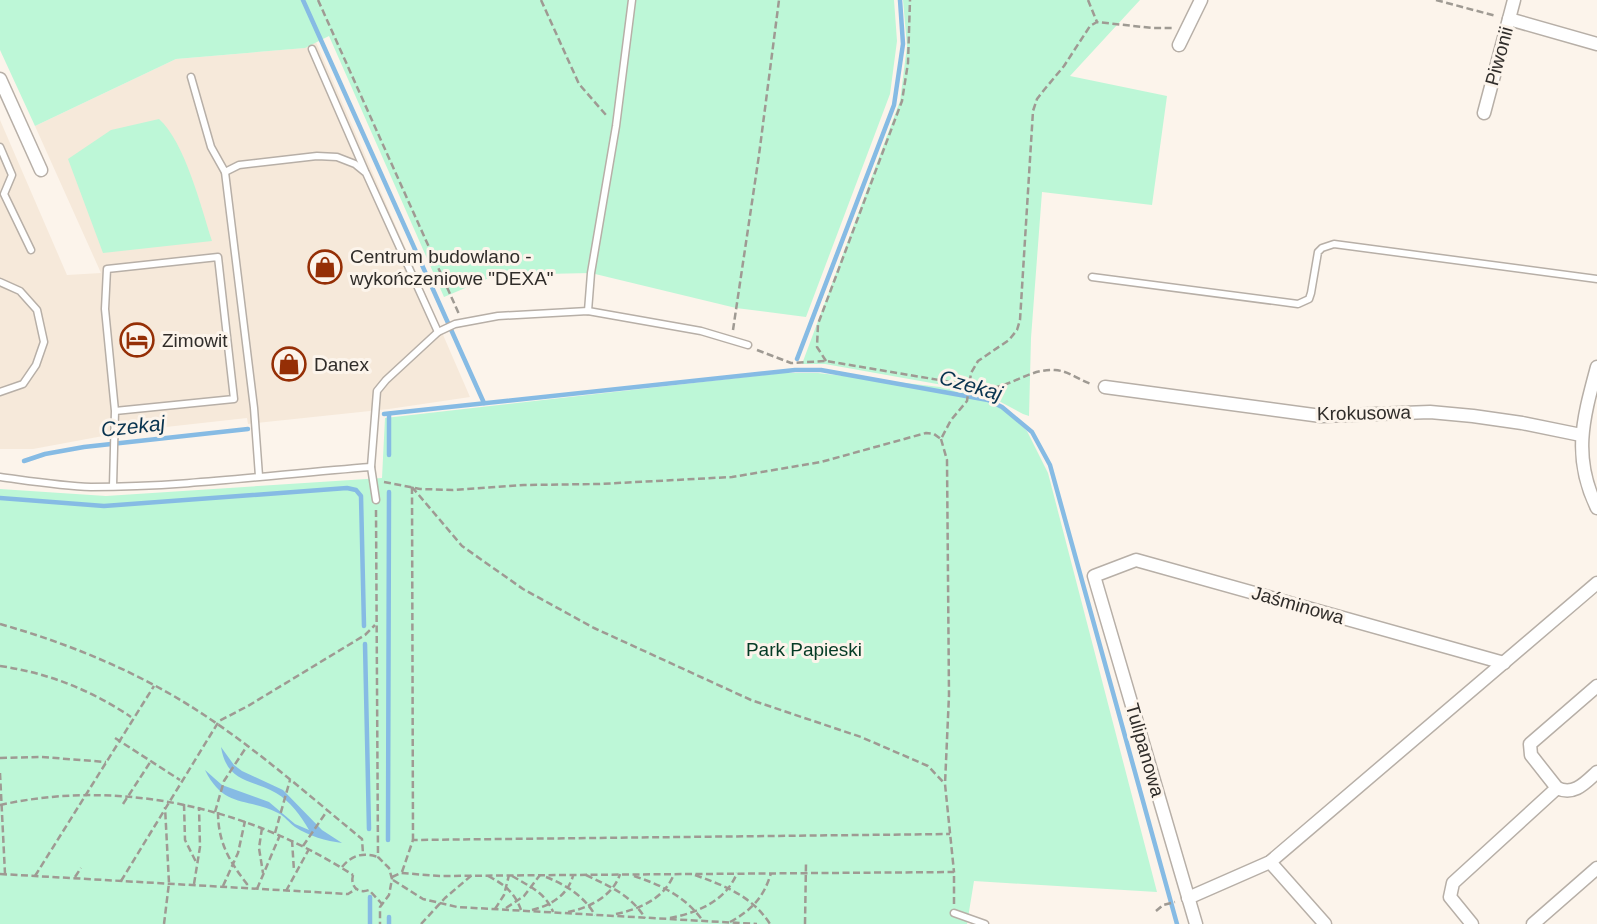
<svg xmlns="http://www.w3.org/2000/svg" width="1597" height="924" font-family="Arial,sans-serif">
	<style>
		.built { fill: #f6e9da }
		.green { fill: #bdf7d7 }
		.water { fill: #86bbe4 }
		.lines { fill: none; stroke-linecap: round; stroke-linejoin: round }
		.stream { stroke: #86bbe4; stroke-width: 4.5 }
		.lane-casing { stroke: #b7afa7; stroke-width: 9 }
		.street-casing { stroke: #b7afa7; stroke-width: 15 }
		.path { stroke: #9f9a93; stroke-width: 2.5; stroke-dasharray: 7 3.5; stroke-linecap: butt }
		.lane { stroke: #fff; stroke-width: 6 }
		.street { stroke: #fff; stroke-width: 12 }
		.labels { text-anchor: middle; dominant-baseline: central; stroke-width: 6; stroke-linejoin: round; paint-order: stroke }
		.street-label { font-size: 19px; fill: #302d2a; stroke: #fcf4eb }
		.poi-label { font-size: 19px; fill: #302d2a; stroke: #fcf4eb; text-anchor: start }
		.park-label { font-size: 19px; fill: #053b25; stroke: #fcf4eb }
		.water-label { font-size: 21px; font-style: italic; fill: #08334f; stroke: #fcf4eb }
	</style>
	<rect width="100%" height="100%" fill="#fcf4eb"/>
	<!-- built -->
	<path class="built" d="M316 42 470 397 389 409 248 424 247 418 130 431 33 449H0V120L67 275 101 273 35 126 176 59 304 48Z"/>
	<!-- green -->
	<g class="green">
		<path d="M0 0H894L897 41 890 94 806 317 736 308 591 273 496 275 444 297 329 36 305 48 176 59 35 126 0 50Z"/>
		<path d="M903 0H1140L1070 76 1167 96 1152 205 1042 192 1031 338 1029 416 1023 414 982 392 825 364H802L900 101 907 46Z"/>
		<path d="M159 119C185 142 201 207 212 241L103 253 68 159 111 130Z"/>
		<path d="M781 373H818L949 388 992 398 1027 431 1048 473 1157 892 974 881 967 924H0V489L106 496 382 478 385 418Z"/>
	</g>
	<!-- water -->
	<path class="water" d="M221 747 234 765 242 771 283 790 322 830 342 843C326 841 309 836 295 827 289 823 285 816 278 813 247 797 224 809 205 770L222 785 269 802 295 824 309 830C301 816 290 801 276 793 251 779 227 783 221 747Z"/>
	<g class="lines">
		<!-- stream -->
		<g class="stream">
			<path d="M303 0 484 403"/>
			<path d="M797 359 894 105 903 44 900 0"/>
			<path d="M384 414 795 370H821L988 400 1002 407 1032 432 1050 465 1177 924"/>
			<path d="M389 414V455"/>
			<path d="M24 461 45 454 84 447 248 429"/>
			<path d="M0 498 104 506 347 488 356 490 361 496 364 626"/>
			<path d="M365 644 369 829"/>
			<path d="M388 840 389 492"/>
			<path d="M370 897V924"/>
			<path d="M389 917V924"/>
		</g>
		<defs>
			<g id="lane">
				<path d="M312 49 365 171"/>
				<path d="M191 77 211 147 225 172 254 408 259 476"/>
				<path d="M0 147 12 175 4 194 31 250"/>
				<path d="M225 172 239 165 317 156 337 157 355 164 366 173 438 332"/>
				<path d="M1092 277 1298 304 1309 299 1311 293 1318 252 1322 248 1334 244 1597 279"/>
				<path d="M0 282 20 291 37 310 44 342 36 365 23 384 0 392"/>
				<path d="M588 311 591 273 616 126 632 0"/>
				<path d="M0 477C30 481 61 486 91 487 185 487 278 474 371 467"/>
				<path d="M113 486 115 411 105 309 107 269 218 257 234 399 115 411"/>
				<path d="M376 500 371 467 377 391 386 380 438 332 455 324 498 316 588 311 701 331 748 345"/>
				<path d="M954 913 985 924"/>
			</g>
			<g id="street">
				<path d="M1509 19 1597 44"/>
				<path d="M1179 45 1201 0"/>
				<path d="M0 79 41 170"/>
				<path d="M1484 113 1514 0"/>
				<path d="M1597 367C1583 419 1572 457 1597 508"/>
				<path d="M1105 387 1321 416 1430 412 1473 416 1522 423 1581 435"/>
				<path d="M1557 788 1531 755 1530 744 1597 686"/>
				<path d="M1270 862 1325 924"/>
				<path d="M1188 898 1270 862 1597 583"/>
				<path d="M1196 924 1094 576 1136 560 1504 663"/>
				<path d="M1472 924 1450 897 1453 883 1557 788C1574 796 1585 783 1597 772"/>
				<path d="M1533 924 1597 868"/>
			</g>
		</defs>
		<!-- lane casing -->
		<use href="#lane" class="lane-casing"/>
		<!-- street casing -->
		<use href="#street" class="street-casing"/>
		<!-- path -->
		<g class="path">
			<path d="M318 0 459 314"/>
			<path d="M541 0 579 84 606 115"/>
			<path d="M1088 0 1097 22"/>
			<path d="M1436 0 1496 16"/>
			<path d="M733 330 759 155 779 0"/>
			<path d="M757 350 791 363 826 361 969 385C1002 398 1023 368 1055 370 1069 371 1079 380 1091 384"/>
			<path d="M826 361 817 347 818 324 902 101 908 63 910 0"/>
			<path d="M941 439 947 460 949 695 945 784 954 872"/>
			<path d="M384 482 420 489 453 490 524 485 599 484 732 477 821 462 926 433 934 434 941 439 951 420 967 401 971 373 978 361 1009 340 1017 330 1020 320 1033 111 1037 99 1044 90 1064 66 1090 26 1097 22 1152 28H1174"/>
			<path d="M412 487 462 546 523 589 594 628 751 700 861 737 928 766 945 784"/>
			<path d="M412 487 413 840"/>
			<path d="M376 510 378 857 389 868 392 879 389 895 380 907V924"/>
			<path d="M0 624C60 641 118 664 172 695 241 735 301 789 362 839L363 854"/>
			<path d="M0 666C48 673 91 690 131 717"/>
			<path d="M115 738 180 780"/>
			<path d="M0 758 42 757 106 762"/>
			<path d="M0 773 5 874"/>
			<path d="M123 804 151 761"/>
			<path d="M184 804 185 840 197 864"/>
			<path d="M0 805C122 778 249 808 353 875"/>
			<path d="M215 812 224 781 247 746"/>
			<path d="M218 812C218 842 229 861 247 884V888"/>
			<path d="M262 828 259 848 263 873"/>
			<path d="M275 833 290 780"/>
			<path d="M292 840 294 871"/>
			<path d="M303 846 327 811"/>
			<path d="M342 867C352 855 363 852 378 857"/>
			<path d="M402 872 413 840 950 834"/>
			<path d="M0 874 348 894 356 889"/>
			<path d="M353 875C350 887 358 894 369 890L382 904"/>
			<path d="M586 875C609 886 631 895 645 918"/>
			<path d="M695 875C725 886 752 896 770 924"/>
			<path d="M35 876 154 686"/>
			<path d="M488 876C504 884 515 893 521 910"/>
			<path d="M512 876C529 886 546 893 553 912"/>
			<path d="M634 876C661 885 685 896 703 921"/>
			<path d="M75 877 81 868"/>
			<path d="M392 877 401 873 440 876 954 872V904"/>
			<path d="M546 877C566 885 584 896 595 915"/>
			<path d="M393 880 423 899 457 907 757 924"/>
			<path d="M121 881 219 721 248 706 365 635 375 625"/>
			<path d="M194 884 200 847 199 807"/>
			<path d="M223 886 238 853 245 821"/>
			<path d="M257 889 280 835"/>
			<path d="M286 891 309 849"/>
			<path d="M506 908 524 896 540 875"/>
			<path d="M495 909 504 895 509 875"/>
			<path d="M532 910C551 905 567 896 573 876"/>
			<path d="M1156 911 1163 905 1175 902"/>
			<path d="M568 912C589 908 613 896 620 874"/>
			<path d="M616 914C640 909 665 898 674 874"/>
			<path d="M670 918C697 913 726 901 737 873"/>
			<path d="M730 922C752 910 764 897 771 873"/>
			<path d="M164 924 169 883 165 807"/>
			<path d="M421 924 445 898 472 875"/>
			<path d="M805 924 806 863"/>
		</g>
		<!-- lane -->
		<use href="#lane" class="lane"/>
		<!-- street -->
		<use href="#street" class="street"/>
	</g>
	<!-- icons -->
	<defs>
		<symbol id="shop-ring" viewBox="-11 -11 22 22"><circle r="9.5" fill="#fcf4eb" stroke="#952f06" stroke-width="1.5"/><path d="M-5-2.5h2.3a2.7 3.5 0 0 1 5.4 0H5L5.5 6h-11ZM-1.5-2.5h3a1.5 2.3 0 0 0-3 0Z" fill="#952f06"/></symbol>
		<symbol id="hotel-ring" viewBox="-11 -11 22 22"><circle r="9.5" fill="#fcf4eb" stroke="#952f06" stroke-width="1.5"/><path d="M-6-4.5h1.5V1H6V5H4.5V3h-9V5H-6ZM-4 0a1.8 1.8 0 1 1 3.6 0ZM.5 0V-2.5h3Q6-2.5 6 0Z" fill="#952f06"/></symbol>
	</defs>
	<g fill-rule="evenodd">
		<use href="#shop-ring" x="306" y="248" width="38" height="38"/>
		<use href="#hotel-ring" x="118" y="321" width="38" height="38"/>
		<use href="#shop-ring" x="270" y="345" width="38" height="38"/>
	</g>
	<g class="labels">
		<!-- street labels -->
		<g class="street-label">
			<text transform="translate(1499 56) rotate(-75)">Piwonii</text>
			<text transform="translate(1364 413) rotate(-1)">Krokusowa</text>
			<text transform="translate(1298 605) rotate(16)">Jaśminowa</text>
			<text transform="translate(1145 750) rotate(74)">Tulipanowa</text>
		</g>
		<!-- poi labels -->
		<g class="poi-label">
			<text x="350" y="256">Centrum budowlano -<tspan x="350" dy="22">wykończeniowe "DEXA"</tspan></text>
			<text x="162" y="340">Zimowit</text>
			<text x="314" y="364">Danex</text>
		</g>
		<!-- park labels -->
		<g class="park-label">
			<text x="804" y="649">Park Papieski</text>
		</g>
		<!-- water labels -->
		<g class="water-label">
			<text transform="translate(971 385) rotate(16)">Czekaj</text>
			<text transform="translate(133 426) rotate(-6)">Czekaj</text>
		</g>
	</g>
</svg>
